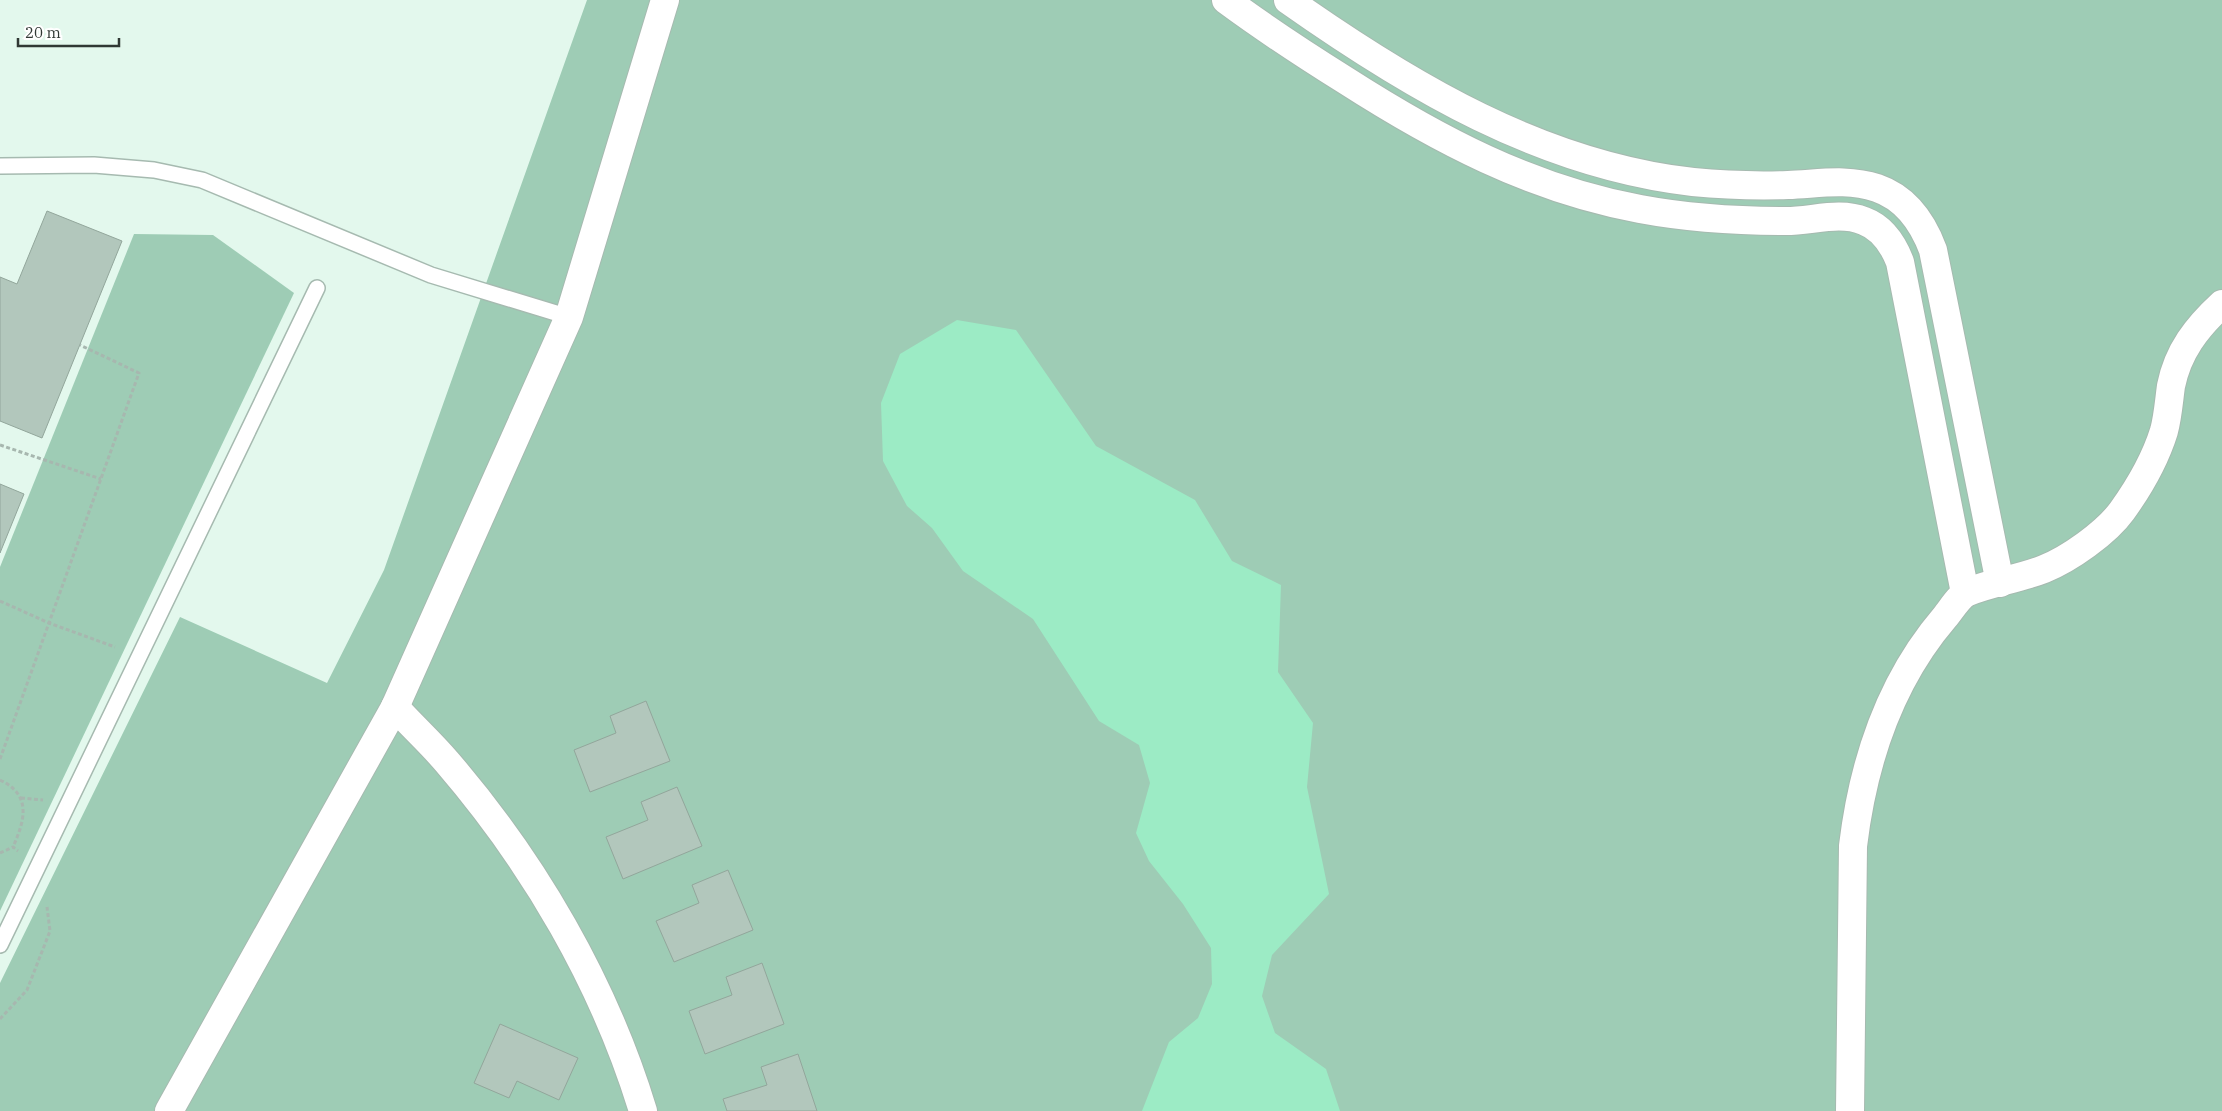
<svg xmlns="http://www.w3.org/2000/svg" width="2222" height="1111" font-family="'IBM Plex Serif',serif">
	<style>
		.green { fill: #9eccb5 }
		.water { fill: #9cebc5 }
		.building { fill: #b2c7bc; stroke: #92a69b }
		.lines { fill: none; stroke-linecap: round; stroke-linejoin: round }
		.service-casing { stroke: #a6bab0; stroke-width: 18 }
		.minor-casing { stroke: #a6bab0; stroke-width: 30 }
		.path { stroke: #a7b7af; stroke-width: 3; stroke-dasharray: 4 2.5; stroke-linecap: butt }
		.service { stroke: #fff; stroke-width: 15 }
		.minor { stroke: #fff; stroke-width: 28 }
	</style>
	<rect width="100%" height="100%" fill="#e3f8ed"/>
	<!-- green -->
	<g class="green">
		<path d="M587 0H2222V1111H0V983L180 617 327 683 384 570Z"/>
		<path d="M134 234 213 235 294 293 0 911V567Z"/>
	</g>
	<!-- water -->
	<path class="water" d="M957 320 1016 330 1096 446 1195 500 1232 561 1281 585 1278 672 1313 723 1307 787 1329 894 1272 955 1262 996 1275 1033 1326 1069 1340 1111H1142L1169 1042 1198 1018 1212 984 1211 948 1183 904 1149 861 1136 833 1150 783 1139 745 1099 721 1033 619 963 571 932 528 907 506 883 461 881 403 900 354Z"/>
	<!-- building -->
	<g class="building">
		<path d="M47 211 122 241 42 438 0 421V277L17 284Z"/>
		<path d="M0 484 24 494 0 553Z"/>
		<path d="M646 701 670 761 590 792 574 750 616 733 610 716Z"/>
		<path d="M677 787 702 846 623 879 606 837 648 820 641 802Z"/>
		<path d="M728 870 753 930 674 962 656 921 699 903 692 885Z"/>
		<path d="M762 963 784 1024 705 1054 689 1011 732 995 726 977Z"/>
		<path d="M500 1024 578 1058 559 1100 517 1081 509 1098 474 1083Z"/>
		<path d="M798 1054 817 1111H727L723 1099 767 1085 761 1067Z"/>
	</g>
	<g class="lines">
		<defs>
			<g id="service">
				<path d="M0 166 94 165 154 170 202 180 431 275 569 317"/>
				<path d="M0 945 317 288"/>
			</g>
			<g id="minor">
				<path d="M1226 0C1264 28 1305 55 1345 80 1437 139 1531 189 1640 209 1688 218 1737 221 1786 221 1812 221 1840 211 1864 221 1883 228 1893 244 1900 262L1965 593"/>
				<path d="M1288 0C1410 86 1542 165 1693 182 1724 185 1756 186 1788 185 1818 184 1847 178 1877 188 1906 198 1923 223 1933 250L2000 583"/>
				<path d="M395 707C412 726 431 743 447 762 534 863 604 983 643 1111"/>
				<path d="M169 1111 395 707 569 317 665 0"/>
				<path d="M1850 1111 1853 846C1863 763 1890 681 1945 617 1951 610 1959 596 1968 592 1992 582 2019 579 2044 569 2069 559 2106 533 2122 511 2140 486 2155 460 2164 431 2168 416 2169 400 2171 386 2178 351 2197 327 2222 304"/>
			</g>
		</defs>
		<!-- service casing -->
		<use href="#service" class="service-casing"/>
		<!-- minor casing -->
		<use href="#minor" class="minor-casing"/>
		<!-- path -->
		<g class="path">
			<path d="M0 445 101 479"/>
			<path d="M0 601 49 623 115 647"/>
			<path d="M0 759 139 373 80 345"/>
			<path d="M0 780C32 795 25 820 13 847"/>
			<path d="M21 798 43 800"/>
			<path d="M0 853 13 847 18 851"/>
			<path d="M0 1019 27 990 50 931 47 907"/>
		</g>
		<!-- service -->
		<use href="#service" class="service"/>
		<!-- minor -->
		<use href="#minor" class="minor"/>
	</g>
	<!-- scale -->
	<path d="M18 38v8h101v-8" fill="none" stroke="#303834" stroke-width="2.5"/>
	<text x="25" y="38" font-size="15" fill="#303834" stroke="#ffffff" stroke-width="4" paint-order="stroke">20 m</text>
</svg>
